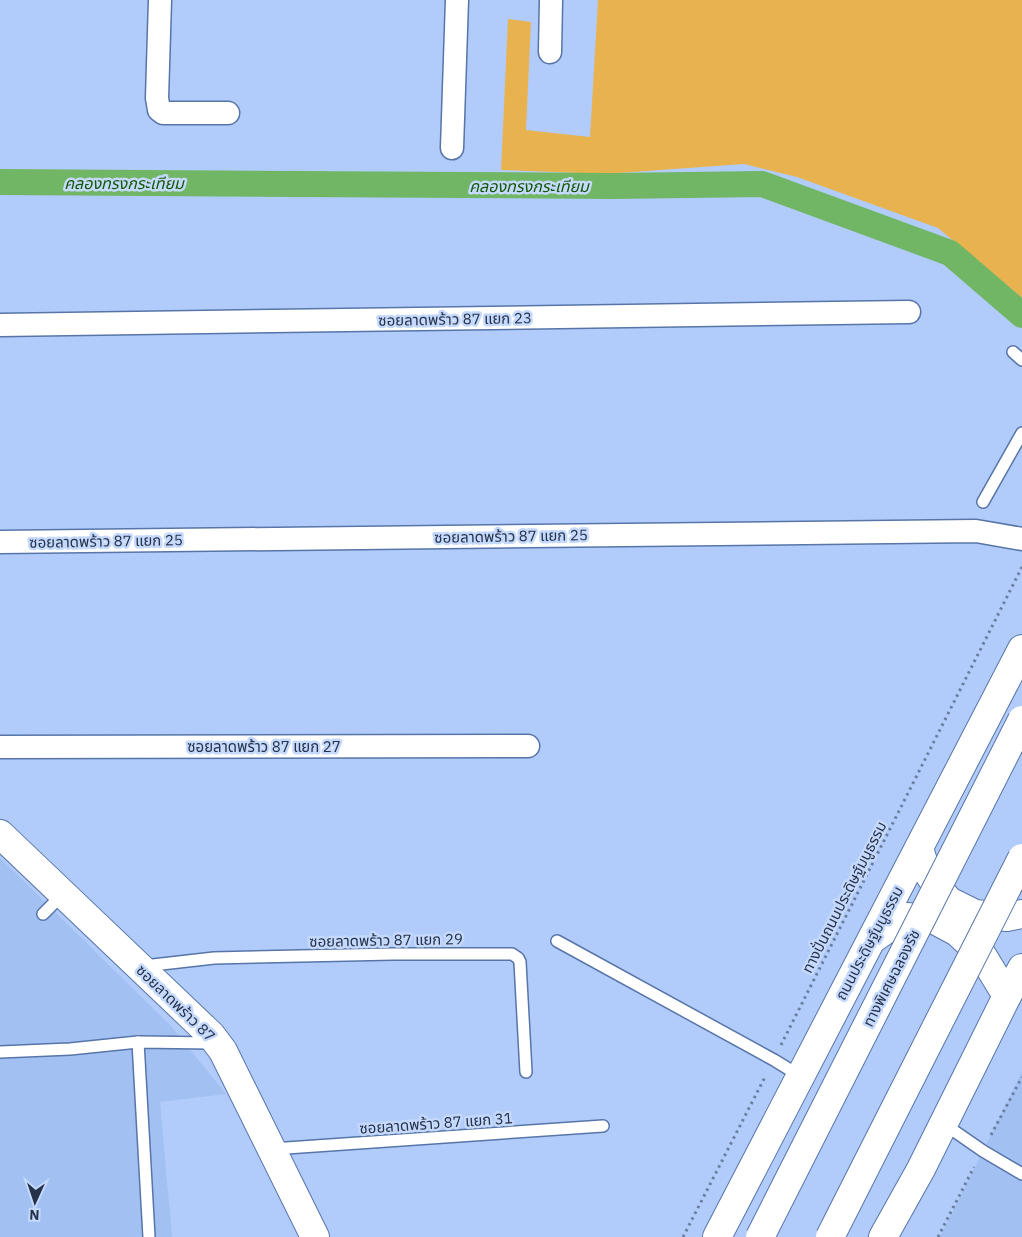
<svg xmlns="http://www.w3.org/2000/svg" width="1022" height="1237" font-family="'IBM Plex Sans','Noto Sans Thai',sans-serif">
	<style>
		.built { fill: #a3c0f3 }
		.green { fill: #e8b34f }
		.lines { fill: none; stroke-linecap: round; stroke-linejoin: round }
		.canal { stroke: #71b665; stroke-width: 26 }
		.service-casing { stroke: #5775a9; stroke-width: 14 }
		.minor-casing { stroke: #5775a9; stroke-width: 25 }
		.tertiary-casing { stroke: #5775a9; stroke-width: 30 }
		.primary-casing { stroke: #5775a9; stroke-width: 30 }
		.path { stroke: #6b7fa2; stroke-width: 3; stroke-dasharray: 2.5 4; stroke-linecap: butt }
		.service { stroke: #fff; stroke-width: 11 }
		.minor { stroke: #fff; stroke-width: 22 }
		.tertiary { stroke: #fff; stroke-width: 28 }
		.primary { stroke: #fff; stroke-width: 28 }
		.motorway-bridge-casing { stroke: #5775a9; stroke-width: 30; stroke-linecap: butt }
		.motorway-bridge { stroke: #fff; stroke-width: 28 }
		.labels { text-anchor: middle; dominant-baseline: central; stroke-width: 5; stroke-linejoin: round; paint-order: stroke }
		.street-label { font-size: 15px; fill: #253249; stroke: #c4d9fc }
		.water-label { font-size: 16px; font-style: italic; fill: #125802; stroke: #c4d9fc }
	</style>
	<rect width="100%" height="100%" fill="#b1ccfa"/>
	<!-- built -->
	<g class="built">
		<path d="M0 858 171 1026 226 1094 160 1102 172 1237H0Z"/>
		<path d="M1022 1072V1237H940L983 1151Z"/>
	</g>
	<!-- green -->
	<path class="green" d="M598 0H1022V298L938 228 797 177 744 164 605 174 501 170 508 19 531 22 526 130 590 137Z"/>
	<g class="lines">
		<!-- canal -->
		<path class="canal" d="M0 182 612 186 762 184 950 253 1022 315"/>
		<defs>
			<g id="service">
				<path d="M1013 352 1022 360"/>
				<path d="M983 502 1022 433"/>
				<path d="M43 914 63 894"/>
				<path d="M557 941 774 1060 800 1076"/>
				<path d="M144 966 214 958 393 954H512L518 958 520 962 526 1072"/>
				<path d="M138 1042 149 1237"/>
				<path d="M0 1052 70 1049 138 1042 213 1043"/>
				<path d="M944 1124 983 1151 1022 1174"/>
				<path d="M272 1149 603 1126"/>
			</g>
			<g id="minor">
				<path d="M160 0 157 98 159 110 163 113H228"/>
				<path d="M550 52 551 0"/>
				<path d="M452 148 457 0"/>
				<path d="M0 325 909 312"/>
				<path d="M0 542 976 531 1022 539"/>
				<path d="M0 747 528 746"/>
			</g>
			<path id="tertiary" d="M0 834 211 1035 223 1051 315 1237"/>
			<g id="primary">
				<path d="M919 848 925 868 938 888 949 901 975 914 1007 917 1022 914"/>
				<path d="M874 938 904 917 931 918 957 932 982 955 1007 996"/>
				<path d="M717 1237 1022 649"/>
				<path d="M883 1237 921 1169 1007 996 1022 968"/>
			</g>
		</defs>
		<!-- service casing -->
		<use href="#service" class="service-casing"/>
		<!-- minor casing -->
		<use href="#minor" class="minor-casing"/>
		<!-- tertiary casing -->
		<use href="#tertiary" class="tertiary-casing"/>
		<!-- primary casing -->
		<use href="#primary" class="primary-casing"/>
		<!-- path -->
		<g class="path">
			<path d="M781 1045 1022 567"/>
			<path d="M991 1135 1022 1077"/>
			<path d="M683 1237 766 1075"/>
			<path d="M938 1237 974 1167"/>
		</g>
		<!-- service -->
		<use href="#service" class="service"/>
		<!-- minor -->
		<use href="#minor" class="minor"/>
		<!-- tertiary -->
		<use href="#tertiary" class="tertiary"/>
		<!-- primary -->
		<use href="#primary" class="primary"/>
		<defs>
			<g id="motorway-bridge">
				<path d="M760 1237 1022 720"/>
				<path d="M830 1237 1022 858"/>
			</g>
		</defs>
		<!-- motorway-bridge casing -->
		<use href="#motorway-bridge" class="motorway-bridge-casing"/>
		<!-- motorway-bridge -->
		<use href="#motorway-bridge" class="motorway-bridge"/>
	</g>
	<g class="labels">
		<!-- street labels -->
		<g class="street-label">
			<text transform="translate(455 319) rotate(-1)">ซอยลาดพร้าว 87 แยก 23</text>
			<text transform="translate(511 536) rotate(-1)">ซอยลาดพร้าว 87 แยก 25</text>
			<text transform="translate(106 541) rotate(-1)">ซอยลาดพร้าว 87 แยก 25</text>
			<text x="264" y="746">ซอยลาดพร้าว 87 แยก 27</text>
			<text transform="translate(844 897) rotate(-63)">ทางปั่นถนนประดิษฐ์มนูธรรม</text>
			<text transform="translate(386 940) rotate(-1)">ซอยลาดพร้าว 87 แยก 29</text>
			<text transform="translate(869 943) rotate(-62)">ถนนประดิษฐ์มนูธรรม</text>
			<text transform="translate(891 978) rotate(-63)">ทางพิเศษฉลองรัช</text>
			<text transform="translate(176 1003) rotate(44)">ซอยลาดพร้าว 87</text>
			<text transform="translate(436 1123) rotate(-4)">ซอยลาดพร้าว 87 แยก 31</text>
		</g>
		<!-- water labels -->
		<g class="water-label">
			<text x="124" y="183">คลองทรงกระเทียม</text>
			<text x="529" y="186">คลองทรงกระเทียม</text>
		</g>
	</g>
	<!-- north arrow -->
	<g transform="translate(35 1202) rotate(183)" stroke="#c4d9fc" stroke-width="4" paint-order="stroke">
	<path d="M0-4L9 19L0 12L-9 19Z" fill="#253249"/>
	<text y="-8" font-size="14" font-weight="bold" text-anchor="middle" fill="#253249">N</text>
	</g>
</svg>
